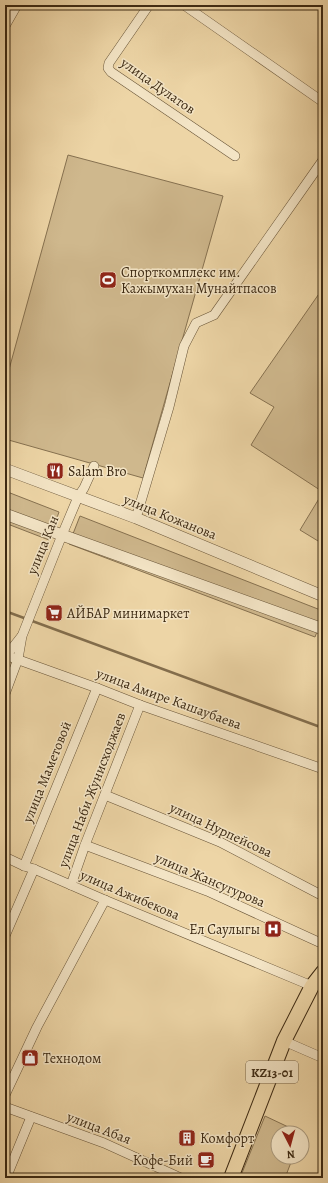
<svg xmlns="http://www.w3.org/2000/svg" width="328" height="1183" font-family="Alegreya,serif">
	<style>
		.green { fill: #cfb88d; stroke: #867150 }
		.lines { fill: none; stroke-linecap: round; stroke-linejoin: round }
		.stream { stroke: #836e4d; stroke-width: 2.5 }
		.minor-casing { stroke: #695538; stroke-width: 10 }
		.tertiary-casing { stroke: #695538; stroke-width: 12 }
		.primary-casing { stroke: #3d2a13; stroke-width: 16 }
		.minor { stroke: #f3e4c5; stroke-width: 9 }
		.tertiary { stroke: #f3e4c5; stroke-width: 11 }
		.primary { stroke: #edd5a6; stroke-width: 14 }
		.labels { text-anchor: middle; dominant-baseline: central; stroke-width: 3; stroke-linejoin: round; paint-order: stroke }
		.shield { fill: #f3e4c5; stroke: #746248; stroke-width: 1 }
		.shield-label { font-size: 13px; font-weight: bold; fill: #3d2a13 }
		.street-label { font-size: 14px; fill: #3d2a13; stroke: #f3e4c5 }
		.poi-label { font-size: 14px; fill: #3d2a13; stroke: #f3e4c5; text-anchor: start }
	</style>
	<rect width="100%" height="100%" fill="#edd5a6"/>
	<filter id="stains"><feTurbulence type="fractalNoise" baseFrequency=".005" numOctaves="4"/><feColorMatrix values="0 0 0 0 .2 0 0 0 0 .09 0 0 0 0 .02 0 0 0 .5 -.17"/></filter>
	<radialGradient id="worn" r=".72"><stop offset=".6" stop-color="#630" stop-opacity="0"/><stop offset="1" stop-color="#630" stop-opacity=".3"/></radialGradient>
	<!-- green -->
	<g class="green">
		<path d="M68 155 223 196 143 478 5 439V384Z"/>
		<path d="M323 288V544L300 530 323 492 251 445 274 407 250 393Z"/>
		<path d="M5 491 59 512 49 540 5 523Z"/>
		<path d="M80 516 323 611V616L315 637 69 544Z"/>
		<path d="M265 1116 301 1133H278V1157H293L285 1178H240Z"/>
	</g>
	<g class="lines">
		<!-- stream -->
		<path class="stream" d="M5 611 323 728"/>
		<defs>
			<g id="minor">
				<path d="M149 5 109 63 108 68 111 72 235 156"/>
				<path d="M184 5 323 102"/>
				<path d="M5 26 17 5"/>
				<path d="M136 518 169 407 184 346 196 323 214 315 323 160"/>
				<path d="M5 655 97 688 140 705 323 769"/>
				<path d="M5 659 6 656 21 637"/>
				<path d="M5 694 18 659 22 636 62 535 78 497 84 488 94 466"/>
				<path d="M105 795 220 842 323 896"/>
				<path d="M85 845 207 891 323 944"/>
				<path d="M5 857 24 866 34 869 105 900 312 986"/>
				<path d="M24 866 97 688"/>
				<path d="M71 885 85 845 140 705"/>
				<path d="M5 936 34 869"/>
				<path d="M284 1041 323 1058"/>
				<path d="M5 1095 37 1027 105 900"/>
				<path d="M5 1107 104 1143 181 1178"/>
				<path d="M6 1178 31 1117"/>
			</g>
			<g id="tertiary">
				<path d="M5 469 136 518 323 596"/>
				<path d="M5 514 62 535 323 629"/>
			</g>
			<path id="primary" d="M231 1178 284 1041 312 986 323 972"/>
		</defs>
		<!-- minor casing -->
		<use href="#minor" class="minor-casing"/>
		<!-- tertiary casing -->
		<use href="#tertiary" class="tertiary-casing"/>
		<!-- primary casing -->
		<use href="#primary" class="primary-casing"/>
		<!-- minor -->
		<use href="#minor" class="minor"/>
		<!-- tertiary -->
		<use href="#tertiary" class="tertiary"/>
		<!-- primary -->
		<use href="#primary" class="primary"/>
	</g>
	<!-- icons -->
	<defs>
		<symbol id="stadium-square" viewBox="-11 -11 22 22"><rect x="-9" y="-9" width="18" height="18" rx="4" fill="#8f2418" stroke="#f3e4c5"/><path d="M0-5a6.5 5 0 1 0 0 10a6.5 5 0 1 0 0-10ZM-3.5-1.8h7v3.6h-7Z" fill="#fff"/></symbol>
		<symbol id="restaurant-square" viewBox="-11 -11 22 22"><rect x="-9" y="-9" width="18" height="18" rx="4" fill="#8f2418" stroke="#f3e4c5"/><path d="M-5-6h1v4h1v-4h1v4h1v-4h1v5L-1.5 .5V6h-2V.5L-5-1ZM5-6V6H3V1.5H1.5Q1.5-4 5-6Z" fill="#fff"/></symbol>
		<symbol id="supermarket-square" viewBox="-11 -11 22 22"><rect x="-9" y="-9" width="18" height="18" rx="4" fill="#8f2418" stroke="#f3e4c5"/><path d="M-6-5.5h2.5l.6 2H6L4.5 2H-2.5L-4.4-4H-6ZM-1.5 3.2a1.3 1.3 0 1 0 .1 0ZM3 3.2a1.3 1.3 0 1 0 .1 0Z" fill="#fff"/></symbol>
		<symbol id="hospital-square" viewBox="-11 -11 22 22"><rect x="-9" y="-9" width="18" height="18" rx="4" fill="#8f2418" stroke="#f3e4c5"/><path d="M-5-5h3v3.5h4V-5h3V5h-3V1.5h-4V5h-3Z" fill="#fff"/></symbol>
		<symbol id="shop-square" viewBox="-11 -11 22 22"><rect x="-9" y="-9" width="18" height="18" rx="4" fill="#8f2418" stroke="#f3e4c5"/><path d="M-5-2.5h2.3a2.7 3.5 0 0 1 5.4 0H5L5.5 6h-11ZM-1.5-2.5h3a1.5 2.3 0 0 0-3 0Z" fill="#fff"/></symbol>
		<symbol id="building-square" viewBox="-11 -11 22 22"><rect x="-9" y="-9" width="18" height="18" rx="4" fill="#8f2418" stroke="#f3e4c5"/><path d="M-4-6H4V6H1V3H-1V6H-4ZM-2.5-4.3h1.7v1.8h-1.7ZM.8-4.3h1.7v1.8H.8ZM-2.5-1h1.7V.8h-1.7ZM.8-1h1.7V.8H.8Z" fill="#fff"/></symbol>
		<symbol id="cafe-square" viewBox="-11 -11 22 22"><rect x="-9" y="-9" width="18" height="18" rx="4" fill="#8f2418" stroke="#f3e4c5"/><path d="M-5.5-4.5H6V0H3Q3 3.5 0 3.5H-2.5Q-5.5 3.5-5.5 0ZM3-3.2v2h1.7v-2ZM-6 4.5H4V6H-6Z" fill="#fff"/></symbol>
	</defs>
	<g fill-rule="evenodd">
		<use href="#stadium-square" x="98" y="270" width="20" height="20"/>
		<use href="#restaurant-square" x="45" y="461" width="20" height="20"/>
		<use href="#supermarket-square" x="44" y="603" width="20" height="20"/>
		<use href="#hospital-square" x="263" y="919" width="20" height="20"/>
		<use href="#shop-square" x="20" y="1048" width="20" height="20"/>
		<use href="#building-square" x="177" y="1128" width="20" height="20"/>
		<use href="#cafe-square" x="196" y="1150" width="20" height="20"/>
	</g>
	<g class="labels">
		<!-- shield labels -->
		<rect class="shield" x="246" y="1061" width="52" height="22" rx="3"/>
		<g class="shield-label">
			<text x="272" y="1072">KZ13-01</text>
		</g>
		<!-- street labels -->
		<g class="street-label">
			<text transform="translate(158 86) rotate(35)">улица Дулатов</text>
			<text transform="translate(170 517) rotate(22)">улица Кожанова</text>
			<text transform="translate(43 545) rotate(-68)">улица Кан</text>
			<text transform="translate(169 699) rotate(20)">улица Амире Кашаубаева</text>
			<text transform="translate(47 772) rotate(-68)">улица Маметовой</text>
			<text transform="translate(92 790) rotate(-69)">улица Наби Жунисходжаев</text>
			<text transform="translate(221 830) rotate(25)">улица Нурпейсова</text>
			<text transform="translate(210 880) rotate(23)">улица Жансугурова</text>
			<text transform="translate(130 895) rotate(23)">улица Ажибекова</text>
			<text transform="translate(99 1128) rotate(21)">улица Абая</text>
		</g>
		<!-- poi labels -->
		<g class="poi-label">
			<text x="121" y="272">Спорткомплекс им.<tspan x="121" dy="16">Кажымухан Мунайтпасов</tspan></text>
			<text x="68" y="471">Salam Bro</text>
			<text x="67" y="613">АЙБАР минимаркет</text>
			<text x="260" y="929" text-anchor="end">Ел Саулыгы</text>
			<text x="43" y="1058">Технодом</text>
			<text x="200" y="1138">Комфорт</text>
			<text x="193" y="1160" text-anchor="end">Кофе-Бий</text>
		</g>
	</g>
	<!-- margin -->
	<rect width="328" height="1183" fill="none" stroke="#edd5a6" stroke-width="20"/>
	<rect x="6" y="6" width="316" height="1171" fill="none" stroke="#3d2a13" stroke-width="2"/>
	<rect x="10" y="10" width="308" height="1163" fill="none" stroke="#3d2a13"/>
	<!-- north arrow -->
	<g transform="translate(290 1145) rotate(174)"><circle r="19" fill="#f3e4c5" stroke="#aa9a7e"/>
	<path d="M0-3L7 15L0 10L-7 15Z" fill="#8f2418"/>
	<text y="-6" font-size="11" font-weight="bold" text-anchor="middle" fill="#3d2a13">N</text>
	</g>
	<rect width="100%" height="100%" filter="url(#stains)"/>
	<rect width="100%" height="100%" fill="url(#worn)"/>
</svg>
